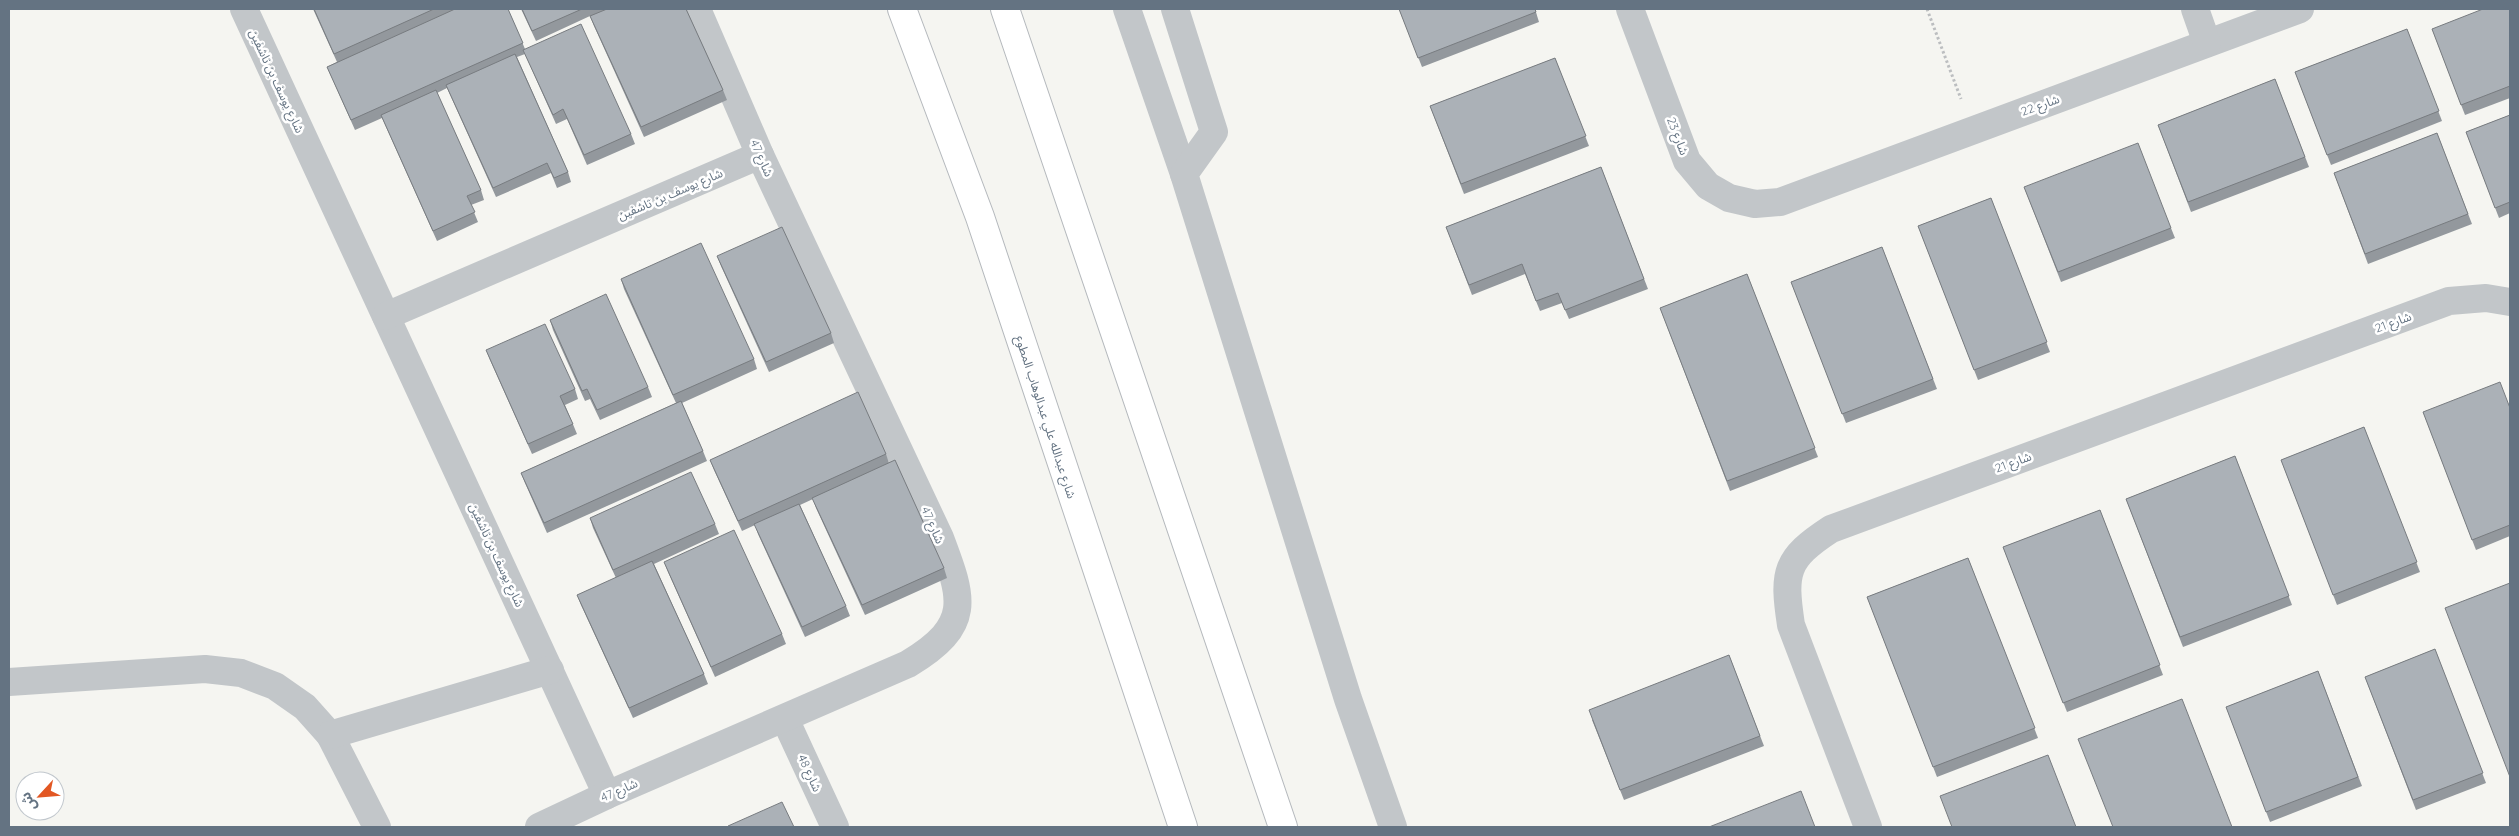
<svg xmlns="http://www.w3.org/2000/svg" width="2519" height="836" font-family="Quicksand,'Noto Sans Arabic',sans-serif">
	<style>
		.lines { fill: none; stroke-linecap: round; stroke-linejoin: round }
		.major-casing { stroke: #b5b9bd; stroke-width: 30 }
		.path { stroke: #bcbec0; stroke-width: 3; stroke-dasharray: 2.5 2.5; stroke-linecap: butt }
		.minor { stroke: #c2c6c9; stroke-width: 28 }
		.major { stroke: #fff; stroke-width: 28 }
		.wall { fill: #93989d }
		.building { fill: #abb1b7; stroke: #787c80 }
		.labels { text-anchor: middle; dominant-baseline: central; stroke-width: 5; stroke-linejoin: round; paint-order: stroke }
		.street-label { font-size: 12px; fill: #647382; stroke: #fff }
	</style>
	<rect width="100%" height="100%" fill="#f5f5f1"/>
	<g class="lines">
		<defs>
			<g id="major">
				<path d="M902 9 980 217 1183 827"/>
				<path d="M1005 9 1283 827"/>
			</g>
		</defs>
		<!-- major casing -->
		<use href="#major" class="major-casing"/>
		<!-- path -->
		<path class="path" d="M1927 9 1961 99"/>
		<!-- minor -->
		<g class="minor">
			<path d="M244 9 607 795"/>
			<path d="M1127 9 1184 174"/>
			<path d="M1175 9 1214 132 1184 174 1348 699 1393 827"/>
			<path d="M1630 9 1687 161 1708 186 1729 198 1755 204 1780 202 2300 9"/>
			<path d="M2195 9 2207 43"/>
			<path d="M386 316 760 155"/>
			<path d="M9 682 205 669 241 673 275 686 305 707 330 735 377 827"/>
			<path d="M785 719 835 827"/>
			<path d="M330 735 550 670"/>
			<path d="M539 827 607 795 908 664C973 625 963 599 940 538L760 155 697 9"/>
			<path d="M1868 827 1791 625C1783 572 1785 559 1831 529L2449 301 2486 298 2510 302"/>
		</g>
		<!-- major -->
		<use href="#major" class="major"/>
	</g>
	<!-- wall -->
	<g class="wall">
		<path d="M313 9H508L525 49 631 134 635 144 587 165 567 119 556 124 525 54 517 57 568 172 571 182 557 188 551 173 496 197 447 88 437 93 481 190 484 200 471 205 478 222 437 241 382 118 355 130 327 67 337 62Z"/>
		<path d="M521 9H686L723 90 727 100 644 137 594 26 590 16 536 41Z"/>
		<path d="M1399 9H1535L1539 22 1422 67Z"/>
		<path d="M2510 9V98L2465 115 2432 29Z"/>
		<path d="M2407 29 2442 121 2331 165 2295 72Z"/>
		<path d="M1555 58 1589 146 1464 194 1430 106Z"/>
		<path d="M2275 79 2309 167 2191 212 2158 125Z"/>
		<path d="M2510 115V213L2499 218 2466 132Z"/>
		<path d="M2437 133 2472 224 2368 264 2334 173Z"/>
		<path d="M1601 167 1648 289 1569 319 1562 303 1540 311 1525 274 1472 295 1446 227Z"/>
		<path d="M2024 187 2171 228 2175 238 2061 282Z"/>
		<path d="M1991 198 2050 352 1978 380 1918 226Z"/>
		<path d="M1882 247 1937 389 1846 423 1791 282Z"/>
		<path d="M717 256 831 333 834 343 769 372 721 266Z"/>
		<path d="M1747 274 1818 457 1730 491 1660 308Z"/>
		<path d="M621 279 754 359 757 369 682 403 703 451 707 461 547 533 525 483 521 473 676 403 624 289Z"/>
		<path d="M550 320 648 387 652 397 600 420 590 399 585 401 553 330Z"/>
		<path d="M486 350 575 389 578 399 565 405 577 434 532 454 490 360Z"/>
		<path d="M2510 408V536L2476 550 2423 412Z"/>
		<path d="M2364 427 2420 572 2337 605 2281 460Z"/>
		<path d="M886 454 889 463 944 568 947 578 865 615 816 508 813 499 800 505 846 606 850 616 805 637 758 534 755 525 742 531 714 470 710 460Z"/>
		<path d="M2235 456 2292 605 2183 647 2126 499Z"/>
		<path d="M2100 510 2163 675 2067 712 2003 547Z"/>
		<path d="M590 518 715 524 719 534 654 564 704 674 708 684 633 718 581 605 577 595 616 578 593 528Z"/>
		<path d="M1968 558 2038 738 1937 777 1867 597Z"/>
		<path d="M664 562 782 634 786 644 715 677 668 572Z"/>
		<path d="M2435 649 2486 783 2416 810 2365 677Z"/>
		<path d="M1729 655 1764 746 1624 800 1592 720Z"/>
		<path d="M2318 671 2362 786 2270 822 2226 707Z"/>
	</g>
	<!-- building -->
	<g class="building">
		<path d="M314 9H434L334 54Z"/>
		<path d="M455 9H508L523 43 351 120 327 67Z"/>
		<path d="M522 9H582L532 31Z"/>
		<path d="M607 9H686L723 90 641 127 590 16Z"/>
		<path d="M1399 9H1535L1536 12 1418 58Z"/>
		<path d="M2483 9H2510V86L2461 105 2432 29Z"/>
		<path d="M581 24 631 134 584 155 563 109 553 115 523 50Z"/>
		<path d="M2407 29 2439 111 2327 155 2295 72Z"/>
		<path d="M515 54 568 172 554 178 547 163 493 188 446 85Z"/>
		<path d="M1555 58 1586 136 1461 184 1430 106Z"/>
		<path d="M2275 79 2305 157 2188 202 2158 125Z"/>
		<path d="M436 90 481 190 467 196 475 212 433 231 381 115Z"/>
		<path d="M2510 115V202L2495 208 2466 132Z"/>
		<path d="M2437 133 2468 214 2365 254 2334 173Z"/>
		<path d="M2138 143 2171 228 2058 272 2024 187Z"/>
		<path d="M1601 167 1644 279 1565 310 1558 293 1536 301 1522 264 1469 285 1446 227Z"/>
		<path d="M1991 198 2047 342 1974 370 1918 226Z"/>
		<path d="M782 227 831 333 766 362 717 256Z"/>
		<path d="M701 243 754 359 673 395 621 279Z"/>
		<path d="M1882 247 1933 379 1842 414 1791 282Z"/>
		<path d="M1747 274 1815 448 1727 481 1660 308Z"/>
		<path d="M606 294 648 387 597 410 587 389 582 391 550 320Z"/>
		<path d="M545 324 575 389 560 396 573 424 528 444 486 350Z"/>
		<path d="M2500 382 2510 408V525L2472 540 2423 412Z"/>
		<path d="M858 392 886 454 738 521 710 460Z"/>
		<path d="M681 401 703 451 544 523 521 473Z"/>
		<path d="M2364 427 2417 562 2333 595 2281 460Z"/>
		<path d="M2235 456 2289 596 2180 637 2126 499Z"/>
		<path d="M895 460 944 568 862 605 812 498Z"/>
		<path d="M691 472 715 524 613 570 590 518Z"/>
		<path d="M799 504 846 606 802 627 754 524Z"/>
		<path d="M2100 510 2160 665 2063 703 2003 547Z"/>
		<path d="M734 530 782 634 711 667 664 562Z"/>
		<path d="M1968 558 2035 728 1933 767 1867 597Z"/>
		<path d="M652 561 704 674 629 708 577 595Z"/>
		<path d="M2510 583V777L2445 608Z"/>
		<path d="M2435 649 2483 773 2413 800 2365 677Z"/>
		<path d="M1729 655 1760 736 1620 790 1589 710Z"/>
		<path d="M2318 671 2358 777 2266 812 2226 707Z"/>
		<path d="M2182 699 2232 827H2113L2078 739Z"/>
		<path d="M2048 755 2076 827H1952L1940 796Z"/>
		<path d="M1801 791 1815 827H1709Z"/>
		<path d="M782 802 794 827H728V826Z"/>
	</g>
	<g class="labels">
		<!-- street labels -->
		<g class="street-label">
			<text transform="translate(277 81) rotate(65)">شارع يوسف بن تاشفين</text>
			<text transform="translate(2040 105) rotate(-20)">شارع 22</text>
			<text transform="translate(1678 136) rotate(69)">شارع 23</text>
			<text transform="translate(762 158) rotate(66)">شارع 47</text>
			<text transform="translate(670 194) rotate(-23)">شارع يوسف بن تاشفين</text>
			<text transform="translate(2393 322) rotate(-20)">شارع 21</text>
			<text transform="translate(1046 417) rotate(72)">شارع عبدالله علي عبدالوهاب المطوع</text>
			<text transform="translate(2013 462) rotate(-20)">شارع 21</text>
			<text transform="translate(933 525) rotate(66)">شارع 47</text>
			<text transform="translate(497 555) rotate(65)">شارع يوسف بن تاشفين</text>
			<text transform="translate(810 773) rotate(65)">شارع 48</text>
			<text transform="translate(619 790) rotate(-24)">شارع 47</text>
		</g>
	</g>
	<!-- border -->
	<rect width="2519" height="836" fill="none" stroke="#647382" stroke-width="20"/>
	<!-- north arrow -->
	<g transform="translate(40 796) rotate(244)"><circle r="24" fill="#ffffff" stroke="#c1c7cd"/>
	<path d="M0-4L9 19L0 12L-9 19Z" fill="#e25723"/>
	<text y="-8" font-size="14" font-weight="bold" text-anchor="middle" fill="#647382">ش</text>
	</g>
</svg>
